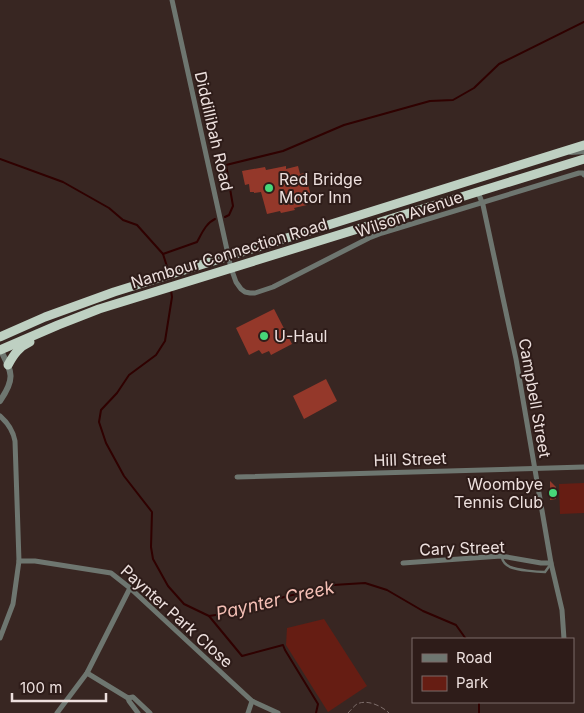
<svg xmlns="http://www.w3.org/2000/svg" width="584" height="713" font-family="Inter,sans-serif">
	<style>
		.green { fill: #661d13 }
		.lines { fill: none; stroke-linecap: round; stroke-linejoin: round }
		.stream { stroke: #2f0100; stroke-width: 2 }
		.building { fill: #94382a }
		.path { stroke: #7e6e6b; stroke-width: 1; stroke-dasharray: 5 2.5; stroke-linecap: butt }
		.service { stroke: #6e7670; stroke-width: 2.5 }
		.minor { stroke: #6e7670; stroke-width: 5 }
		.tertiary { stroke: #6e7670; stroke-width: 6 }
		.trunk { stroke: #bed0c2; stroke-width: 9 }
		.poi-dot { fill: #47d779; stroke: #2e1c19; stroke-width: 2 }
		.labels { text-anchor: middle; dominant-baseline: central; stroke-width: 4; stroke-linejoin: round; paint-order: stroke }
		.street-label { font-size: 16px; fill: #ede0de; stroke: #2e1c19 }
		.poi-label { font-size: 16px; fill: #ede0de; stroke: #2e1c19; text-anchor: start }
		.water-label { font-size: 18px; font-style: italic; fill: #f4bfb5; stroke: #2e1c19 }
	</style>
	<rect width="100%" height="100%" fill="#382622"/>
	<!-- green -->
	<g class="green">
		<path d="M584 483V513L560 514 559 484Z"/>
		<path d="M324 619 367 686 328 712 286 645 287 628Z"/>
	</g>
	<g class="lines">
		<!-- stream -->
		<g class="stream">
			<path d="M0 159 63 182 109 208 123 220 137 225 163 254 169 273"/>
			<path d="M225 217 229 215 233 206 226 165 283 151 344 125 430 101 453 100 474 88 499 64 584 22"/>
			<path d="M163 254 197 242C202 233 206 223 215 219"/>
			<path d="M171 290 172 297 165 341 156 355 129 375 117 393 101 410 99 422 106 443 124 476 152 512 151 547 153 559 168 586 184 604 209 616 229 613 256 604 333 585 365 583 387 590 423 611 456 625 466 639"/>
			<path d="M209 616 242 656 283 645 285 650 318 704 316 713"/>
			<path d="M479 713V702"/>
		</g>
	</g>
	<!-- building -->
	<g class="building">
		<path d="M286 166V169L298 166 300 174 305 173 311 196 304 197 307 205 294 208 295 210 281 213 280 211 267 214 261 192 254 193V192H250L249 184 245 185 242 171 265 167 266 170Z"/>
		<path d="M274 309 292 344 271 355 269 351 262 354 259 350 249 355 236 328Z"/>
		<path d="M326 379 337 401 304 419 293 396Z"/>
		<path d="M550 481 556 487V499L550 500Z"/>
	</g>
	<g class="lines">
		<!-- path -->
		<path class="path" d="M348 713C351 710 354 706 357 704 367 699 382 706 389 713"/>
		<!-- service -->
		<path class="service" d="M502 558C503 562 506 565 510 567 518 570 536 572 545 572L550 565"/>
		<!-- minor -->
		<g class="minor">
			<path d="M172 0 231 268 236 282 241 289 245 292 250 293H255L273 287 369 238 382 233 579 173H583L584 175"/>
			<path d="M478 192 483 205 516 359 551 563 562 610 564 639"/>
			<path d="M0 416C8 423 13 430 15 441L19 561 13 604 0 638"/>
			<path d="M237 477 584 467"/>
			<path d="M19 561H35L111 573 130 588 252 701 278 713"/>
			<path d="M403 563 501 556 541 563H551"/>
			<path d="M87 673 128 698 133 697 150 713"/>
			<path d="M128 698 129 701 138 713"/>
			<path d="M57 713 87 673 130 588"/>
			<path d="M248 713 252 701"/>
		</g>
		<!-- tertiary -->
		<g class="tertiary">
			<path d="M571 152 584 151"/>
			<path d="M0 349C12 372 16 378 0 401"/>
		</g>
		<!-- trunk -->
		<g class="trunk">
			<path d="M0 337 45 317 114 292 584 145"/>
			<path d="M0 350 58 325 99 309 584 159"/>
			<path d="M8 365C14 354 19 347 30 342"/>
		</g>
	</g>
	<!-- markers -->
	<g class="poi-dot">
		<circle cx="269" cy="188" r="5"/>
		<circle cx="264" cy="336" r="5"/>
		<circle cx="553" cy="493" r="5"/>
	</g>
	<g class="labels">
		<!-- street labels -->
		<g class="street-label">
			<text transform="translate(214 131) rotate(77)">Diddillibah Road</text>
			<text transform="translate(409 214) rotate(-19)">Wilson Avenue</text>
			<text transform="translate(229 253) rotate(-17)">Nambour Connection Road</text>
			<text transform="translate(535 398) rotate(80)">Campbell Street</text>
			<text transform="translate(410 459) rotate(-2)">Hill Street</text>
			<text transform="translate(462 548) rotate(-2)">Cary Street</text>
			<text transform="translate(177 616) rotate(42)">Paynter Park Close</text>
		</g>
		<!-- poi labels -->
		<g class="poi-label">
			<text x="279" y="179">Red Bridge<tspan x="279" dy="18">Motor Inn</tspan></text>
			<text x="274" y="336">U-Haul</text>
			<text x="543" y="484" text-anchor="end">Woombye<tspan x="543" dy="18">Tennis Club</tspan></text>
		</g>
		<!-- water labels -->
		<g class="water-label">
			<text transform="translate(275 600) rotate(-13)">Paynter Creek</text>
		</g>
	</g>
	<!-- legend -->
	<rect x="412" y="638" width="162" height="65" fill="#2e1c19" stroke="#7a6a68"/>
	<rect x="422" y="654" width="25" height="8" fill="#6e7670" stroke="#7a6a68"/>
	<text x="456" y="663" font-size="15" fill="#ede0de">Road</text>
	<rect x="422" y="676" width="25" height="15" fill="#661d13" stroke="#7a6a68"/>
	<text x="456" y="688" font-size="15" fill="#ede0de">Park</text>
	<!-- scale -->
	<path d="M12 693v8h94v-8" fill="none" stroke="#ede0de" stroke-width="2.5"/>
	<text x="20" y="693" font-size="15" fill="#ede0de" stroke="#2e1c19" stroke-width="4" paint-order="stroke">100 m</text>
</svg>
